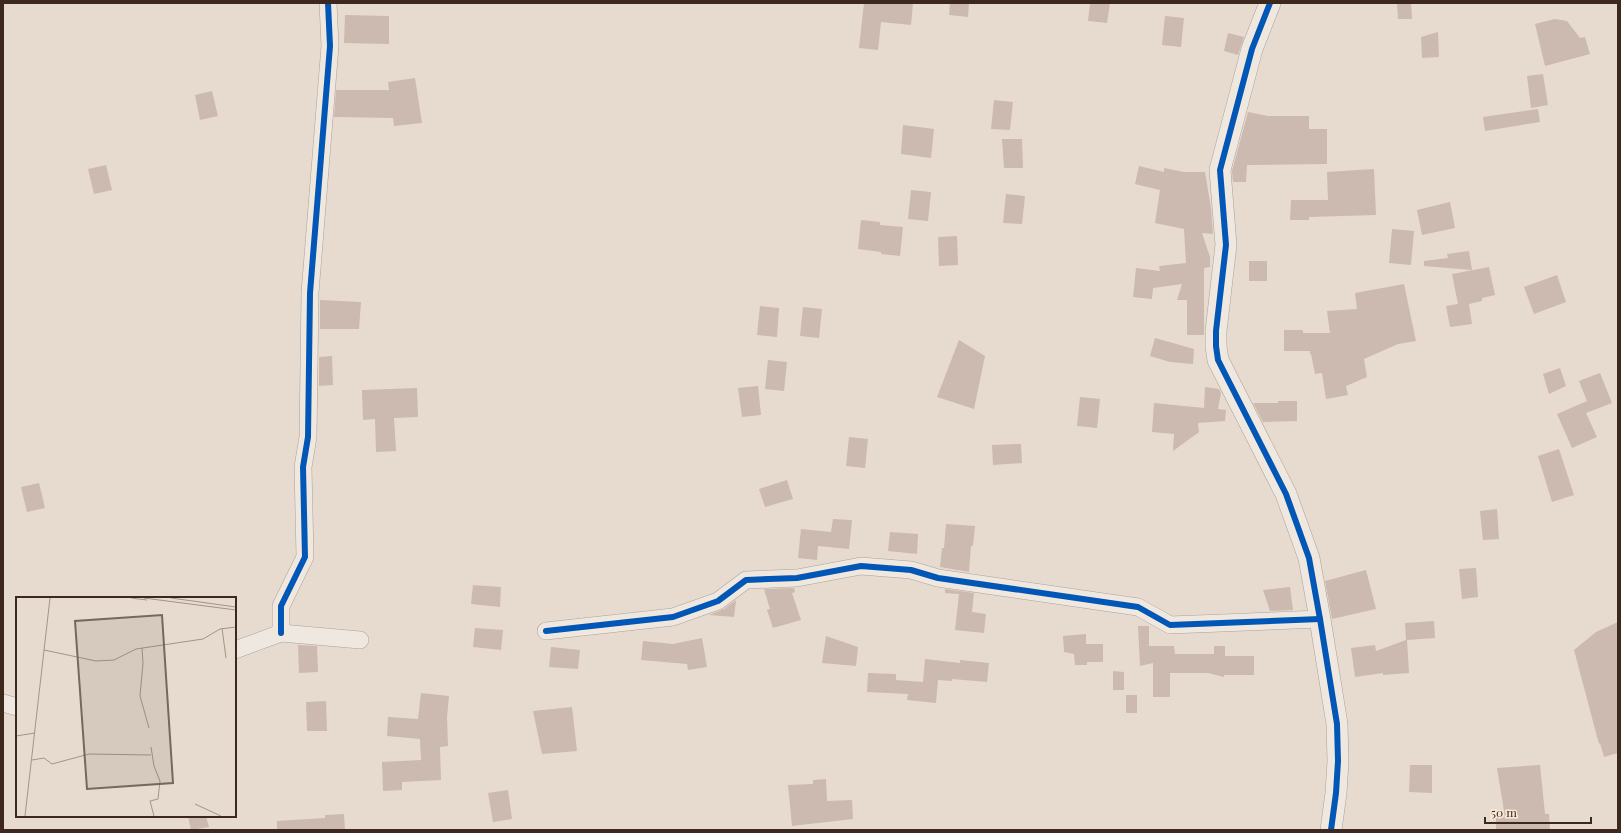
<svg xmlns="http://www.w3.org/2000/svg" width="1621" height="833" font-family="'Playfair Display',serif">
	<style>
		.building { fill: #ccb9b0 }
		.lines { fill: none; stroke-linecap: round; stroke-linejoin: round }
		.minor-casing { stroke: #ada197; stroke-width: 18 }
		.tertiary-casing { stroke: #ada197; stroke-width: 22 }
		.minor { stroke: #efe8e1; stroke-width: 17 }
		.tertiary { stroke: #efe8e1; stroke-width: 21 }
		.cycleway-casing { stroke: #f8e8d5; stroke-width: 8 }
		.cycleway { stroke: #0057b8; stroke-width: 6 }
		.inset-road { fill: none; stroke: #a39388; stroke-width: 1 }
		.view { fill: #78675c; fill-opacity: 0.15; stroke: #78675c; stroke-width: 2 }
		.inset-edge { fill: none; stroke: #3d281e; stroke-width: 2 }
	</style>
	<rect width="100%" height="100%" fill="#e7dbcf"/>
	<!-- building -->
	<g class="building">
		<path d="M864 3H913L911 25 881 22 878 50 859 48Z"/>
		<path d="M950 3H969L968 17 949 15Z"/>
		<path d="M1090 3H1110L1107 23 1088 21Z"/>
		<path d="M1397 3H1411L1412 19H1398Z"/>
		<path d="M345 15 389 16V44L344 43Z"/>
		<path d="M1165 16 1184 18 1181 47 1162 45Z"/>
		<path d="M1555 19 1567 21 1580 38 1585 37 1590 54 1545 66 1535 24Z"/>
		<path d="M1438 32 1439 57 1422 58 1421 37Z"/>
		<path d="M1228 33 1244 37 1238 55 1224 51Z"/>
		<path d="M1543 74 1548 105 1531 108 1527 76Z"/>
		<path d="M415 78 422 123 394 126 393 118 334 117 336 90H389L388 82Z"/>
		<path d="M212 91 218 116 200 120 195 95Z"/>
		<path d="M994 100 1013 102 1010 130 991 129Z"/>
		<path d="M1538 109 1540 122 1485 131 1483 117Z"/>
		<path d="M1248 112 1268 116H1309V129H1327V164L1247 165 1246 182H1233L1232 171Z"/>
		<path d="M903 125 934 129 931 158 901 154Z"/>
		<path d="M1002 139H1022L1023 168H1004Z"/>
		<path d="M106 165 112 190 94 194 88 169Z"/>
		<path d="M1139 166 1164 172V168L1184 172H1205L1211 208 1213 234 1202 233 1210 257V267L1204 268V335H1187V300H1177L1182 284 1153 288 1152 299 1133 297 1136 268 1160 271 1159 266 1186 263 1184 229 1155 223 1160 190 1135 184Z"/>
		<path d="M1374 169 1376 215 1309 217V220H1290L1291 200H1328L1327 172Z"/>
		<path d="M911 190 931 192 928 221 908 219Z"/>
		<path d="M1006 194 1025 196 1022 224 1003 223Z"/>
		<path d="M1450 202 1455 228 1422 235 1417 210Z"/>
		<path d="M861 220 880 222V225L903 227 900 256 881 254V252L858 249Z"/>
		<path d="M1392 229 1414 231 1411 265 1389 263Z"/>
		<path d="M957 236 958 265 939 266 938 237Z"/>
		<path d="M1469 251 1472 270 1424 266V261L1448 258 1447 254Z"/>
		<rect x="1249" y="261" width="18" height="20"/>
		<path d="M1489 267 1495 295 1482 298V301L1469 304 1472 324 1450 327 1446 306 1458 304 1452 274Z"/>
		<path d="M1557 275 1566 302 1534 314 1524 287Z"/>
		<path d="M1404 284 1416 341 1398 344 1364 359 1367 377 1346 386 1348 395 1326 399 1322 373 1315 374 1311 354H1310V351H1284V330H1303V333H1330L1327 311 1357 309 1355 293Z"/>
		<path d="M320 300 361 302 359 329H320Z"/>
		<path d="M760 306 779 308 777 337 757 335Z"/>
		<path d="M803 307 822 309 819 338 800 336Z"/>
		<path d="M1155 338 1194 349 1193 364 1170 362 1150 356Z"/>
		<path d="M959 340 985 356 974 409 937 397Z"/>
		<path d="M332 356 333 385 319 386V357Z"/>
		<path d="M768 360 787 362 784 391 765 389Z"/>
		<path d="M1560 368 1566 386 1549 394 1543 374Z"/>
		<path d="M1600 373 1612 403 1586 413 1597 437 1572 448 1557 414 1587 401 1579 381Z"/>
		<path d="M758 386 761 415 742 417 738 388Z"/>
		<path d="M1205 387 1219 389 1221 393 1218 409 1226 410 1225 421 1198 423 1199 432 1173 451 1174 434 1152 432 1154 403 1204 408Z"/>
		<path d="M417 388 418 417 394 418 396 451 376 452 375 419 363 420 362 390Z"/>
		<path d="M1080 397 1100 399 1097 428 1077 426Z"/>
		<path d="M1278 401H1297V421L1263 422 1253 403H1278Z"/>
		<path d="M849 437 868 439 865 468 846 466Z"/>
		<path d="M1021 444 1022 463 993 465 992 445Z"/>
		<path d="M1559 449 1574 495 1552 502 1538 456Z"/>
		<path d="M787 480 793 499 765 507 759 489Z"/>
		<path d="M39 483 45 508 27 512 21 487Z"/>
		<path d="M1497 509 1499 539 1483 540 1480 511Z"/>
		<path d="M833 519 852 520 849 549 818 546 817 560 798 558 801 529 831 532Z"/>
		<path d="M946 524 975 526 973 546H971L969 572 940 567 942 548H944Z"/>
		<path d="M890 532 918 534 917 554 888 551Z"/>
		<path d="M1476 568 1478 597 1462 599 1459 569Z"/>
		<path d="M1366 570 1376 609 1332 619 1325 581Z"/>
		<path d="M473 585 501 587 500 607 471 604Z"/>
		<path d="M1290 587 1293 610 1270 611 1263 590Z"/>
		<path d="M794 588 795 592 792 593 801 620 773 628 767 610 770 609 764 589Z"/>
		<path d="M945 589 974 593 972 612 986 614 984 633 955 630 959 594 945 593Z"/>
		<path d="M736 600 734 617 709 615 724 609Z"/>
		<path d="M1434 621 1435 638 1407 640 1409 673 1383 675V673L1355 677 1351 648 1375 645 1376 651 1406 640 1405 623Z"/>
		<path d="M1618 622V753L1604 757 1600 743 1599 744 1574 650 1596 632Z"/>
		<path d="M1138 626H1149V646H1174L1175 654H1214V646H1225V656H1254V675H1224V677L1208 673H1170V697H1153V663L1140 666Z"/>
		<path d="M475 628 503 630 501 650 473 647Z"/>
		<path d="M1086 634V644H1103V662H1087V665H1075L1074 654 1064 652 1063 636Z"/>
		<path d="M826 636 858 647 856 666 822 663Z"/>
		<path d="M702 638 707 667 688 670 687 664 641 660 643 641 673 644Z"/>
		<path d="M298 645 317 646 318 672 299 673Z"/>
		<path d="M551 647 580 650 578 669 549 667Z"/>
		<path d="M925 659 960 663V660L989 663 987 682 952 679V681L938 680 936 703 907 700 908 694 867 692 868 673 896 674V680L923 682Z"/>
		<path d="M1113 671 1124 672V690H1113Z"/>
		<path d="M421 693 449 696 447 717 448 746 440 747 441 780 402 782V790L383 791 382 762 421 760 420 739 387 736 388 717 418 719Z"/>
		<rect x="1126" y="695" width="11" height="18"/>
		<path d="M326 701 327 731H307L306 702Z"/>
		<path d="M572 707 577 751 542 754 533 711Z"/>
		<path d="M1410 765H1432V793L1409 792Z"/>
		<path d="M1540 765 1545 814H1549L1550 830H1496V817H1505L1497 768Z"/>
		<path d="M826 779 827 801 852 800 853 819 792 826 788 785 813 784V780Z"/>
		<path d="M508 790 512 819 493 822 488 793Z"/>
		<path d="M344 814 345 830H277V821L325 818V815Z"/>
		<path d="M188 816H206L209 827 191 830Z"/>
	</g>
	<g class="lines">
		<defs>
			<g id="minor">
				<path d="M546 631 673 617 718 601 746 580 797 578 861 566 911 570 938 578 1138 607 1170 625 1320 619"/>
				<path d="M281 633V606L305 557 303 467 308 437 310 293 330 46 328 3"/>
				<path d="M235 650 281 633 360 640"/>
				<path d="M3 703 17 707"/>
			</g>
			<path id="tertiary" d="M1270 3 1252 49 1220 170 1226 245 1216 331V346L1218 360 1286 494 1309 558 1320 619 1337 724 1338 761 1336 793 1331 830"/>
		</defs>
		<!-- minor casing -->
		<use href="#minor" class="minor-casing"/>
		<!-- tertiary casing -->
		<use href="#tertiary" class="tertiary-casing"/>
		<!-- minor -->
		<use href="#minor" class="minor"/>
		<!-- tertiary -->
		<use href="#tertiary" class="tertiary"/>
		<defs>
			<g id="cycleway">
				<path d="M1270 3 1252 49 1220 170 1226 245 1216 331V346L1218 360 1286 494 1309 558 1320 619 1337 724 1338 761 1336 793 1331 830"/>
				<path d="M546 631 673 617 718 601 746 580 797 578 861 566 911 570 938 578 1138 607 1170 625 1320 619"/>
				<path d="M281 633V606L305 557 303 467 308 437 310 293 330 46 328 3"/>
			</g>
		</defs>
		<!-- cycleway casing -->
		<use href="#cycleway" class="cycleway-casing"/>
		<!-- cycleway -->
		<use href="#cycleway" class="cycleway"/>
	</g>
	<!-- overview -->
	<g transform="translate(16 597)">
		<rect width="220" height="220" fill="#e7dbcf"/>
		<path class="inset-road" d="M115 1 131 3M128 1 220 13M155 1 220 10M206 31 210 61M126 51 127 66 124 99 133 131M28 53 80 64 98 63 120 52 187 42 204 32 220 30M0 139 19 136M135 150 138 169 144 184 142 202 134 204 138 219M16 163 28 161 36 167 73 157 135 158M179 207 205 219M9 219 34 1"/>
		<path class="view" d="M146 18 157 186 71 192 59 24Z"/>
		<rect width="220" height="220" class="inset-edge"/>
	</g>
	<!-- border -->
	<rect width="1621" height="833" fill="none" stroke="#3d281e" stroke-width="8"/>
	<!-- scale -->
	<path d="M1485 817v6h106v-6" fill="none" stroke="#3d281e" stroke-width="2"/>
	<text x="1491" y="817" font-size="12" fill="#3d281e" stroke="#f8e8d5" stroke-width="3" paint-order="stroke">50 m</text>
</svg>
